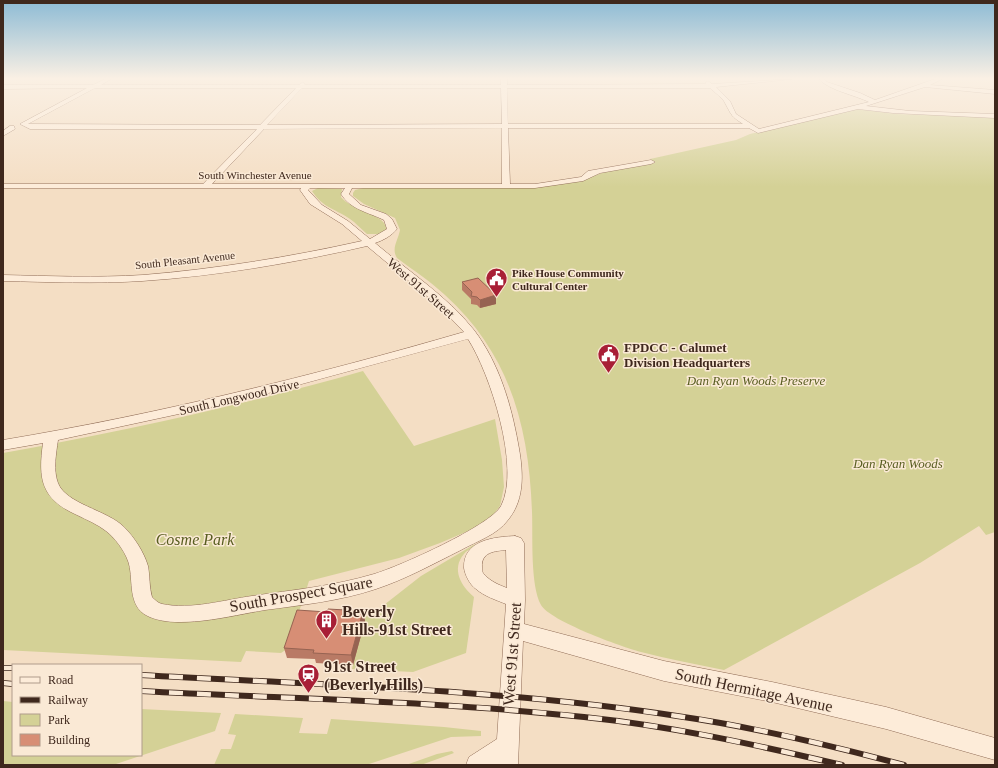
<svg xmlns="http://www.w3.org/2000/svg" width="998" height="768" font-family="Georgia,serif">
	<style>
		.green { fill: #d4d196 }
		.lines { fill: none; stroke-linecap: round; stroke-linejoin: round }
		.street-casing { stroke: #916d57; stroke-width: 1 }
		.street { fill: #fdecd9; fill-rule: evenodd }
		.rail-casing { stroke: #3f281d; stroke-width: 6 }
		.rail { stroke: #fae9d5; stroke-width: 4.5; stroke-dasharray: 14; stroke-linecap: butt }
		.wall { fill: #b97a65 }
		.shaded-wall { fill: #966352 }
		.building { fill: #d78e75; stroke: #966352 }
		.labels { text-anchor: middle; dominant-baseline: central; stroke-width: 3; stroke-linejoin: round; paint-order: stroke }
		.far-street-label { font-size: 11px; fill: #3f281d; stroke: #fae9d5 }
		.far-poi-label { font-size: 11px; font-weight: bold; fill: #3f281d; stroke: #fae9d5; text-anchor: start }
		.street-label { font-size: 13px; fill: #3f281d; stroke: #fae9d5 }
		.poi-label { font-size: 13px; font-weight: bold; fill: #3f281d; stroke: #fae9d5; text-anchor: start }
		.park-label { font-size: 13px; font-style: italic; fill: #595e21; stroke: #fae9d5 }
		.near-park-label { font-size: 16px; font-style: italic; fill: #595e21; stroke: #fae9d5 }
		.near-street-label { font-size: 16px; fill: #3f281d; stroke: #fae9d5 }
		.near-poi-label { font-size: 16px; font-weight: bold; fill: #3f281d; stroke: #fae9d5; text-anchor: start }
	</style>
	<rect width="100%" height="100%" fill="#f4dec4"/>
	<!-- green -->
	<g class="green">
		<path d="M856 109 896 114 995 117V532L986 535 979 526 920 563 724 670C696 664 668 659 641 652 622 647 550 621 541 605 530 585 533 536 532 512 529 427 510 354 445 295 430 281 413 270 397 258 391 248 398 241 400 230L395 218 364 204 353 196V193L355 190 363 188H516L585 179 605 172 655 163 650 159 736 140 750 134Z"/>
		<path d="M318 188 342 189 341 197C350 210 389 215 386 230L380 234H367C361 229 356 223 350 219 334 208 323 208 312 191Z"/>
		<path d="M363 371 414 446 495 419 502 460 504 487 500 506 487 523 440 543 399 558 309 581 287 649 281 653 246 651 241 662 3 650V453C124 431 244 405 363 371Z"/>
		<path d="M475 544C473 548 467 550 464 554 451 569 461 586 474 597L466 653 413 672 352 669 365 617 375 612 421 576Z"/>
		<path d="M3 701 13 702V755H141V709L221 713 215 731 113 765H3Z"/>
		<path d="M235 714 303 718 299 733 327 734 331 719 444 727 481 731V736L451 737 366 765H214L221 749H231L236 735 228 734Z"/>
		<path d="M452 751 454 753 421 765H406L437 754Z"/>
	</g>
	<g class="lines">
		<defs>
			<g id="street">
				<path d="M105 79H111L101 85H299L303 82 305 85H501V79H507V85L706 84 705 83 708 81 712 84 792 79 716 87 730 101 736 114 759 129 869 102C855 95 828 90 819 79H824L827 82 860 93 875 100 935 79H942L930 85 995 90V94L925 87 866 106 910 111 995 114V118L893 113 858 109 758 133 749 128H508L510 184H535L581 177 588 171 651 160 655 162 651 164 600 173 583 181 535 188H352L349 194 361 205 386 214 392 219 397 229C391 236 384 240 375 243 408 271 447 296 474 330 499 363 511 404 518 443 523 469 526 498 508 520 497 535 477 541 461 550 433 564 406 579 376 589 340 601 302 605 265 610 233 615 172 632 144 614 127 602 134 577 128 561 124 550 115 538 106 531 97 524 87 520 77 515 41 499 38 479 43 443L3 450V440C159 414 312 376 464 332L440 307 367 246C294 263 217 276 142 281 96 284 49 282 3 281V275C49 276 96 278 143 275 216 269 290 257 362 241L342 224 310 204 300 190 301 188H3V184H203L257 129H30L20 124 87 88 3 89V85H93ZM95 88H296L260 125 28 124ZM302 88H501L502 124 267 125ZM507 88H710C714 92 723 98 725 103 732 116 731 116 743 124H508ZM502 128V184H212L264 129ZM310 188H345L341 194C351 210 368 212 384 220L387 229 370 239 348 221 322 205 308 190ZM468 339C490 373 521 468 501 506 490 526 398 567 374 574 334 586 293 590 252 596 224 600 191 610 162 604 158 603 155 600 152 597 149 587 150 576 148 566 144 552 134 537 124 527 107 510 66 504 58 483 53 470 56 454 58 440L239 401Z"/>
				<path d="M10 126H14L15 129 3 136V131Z"/>
				<path d="M515 536 521 538 524 543 525 600 524 624 664 661 772 682 886 707 995 738V760L886 729 772 702 664 681 523 641 518 765H466L469 757 497 739 506 604C496 600 484 596 476 589 470 585 465 575 464 568 463 540 494 537 515 536ZM506 550 507 588C499 585 490 581 485 575 482 573 482 570 482 567 481 552 495 551 506 550Z"/>
			</g>
		</defs>
		<!-- street casing -->
		<use href="#street" class="street-casing"/>
		<!-- street -->
		<use href="#street" class="street"/>
		<defs>
			<g id="rail">
				<path d="M3 668H13"/>
				<path d="M141 675C320 685 500 689 677 716 754 727 829 745 904 765"/>
				<path d="M3 683 13 684"/>
				<path d="M141 691C289 699 437 701 584 717 671 726 757 745 842 765"/>
			</g>
		</defs>
		<!-- rail casing -->
		<use href="#rail" class="rail-casing"/>
		<!-- rail -->
		<use href="#rail" class="rail"/>
	</g>
	<!-- wall -->
	<g class="wall">
		<path d="M462 282 496 295V304L480 308 477 305 471 304V299L462 290Z"/>
		<path d="M363 611 365 621 353 665 316 663 315 659 287 658 284 648 327 612Z"/>
	</g>
	<!-- shaded-wall -->
	<g class="shaded-wall">
		<path d="M496 295V304L480 308V300Z"/>
		<path d="M363 611 365 621 353 665 351 655Z"/>
	</g>
	<!-- building -->
	<g class="building">
		<path d="M478 278 496 295 480 300 477 297 471 296 472 292 462 282Z"/>
		<path d="M328 609 363 611 351 655 313 653 314 650 284 648 297 610 327 612Z"/>
	</g>
	<!-- sky -->
	<linearGradient id="sky" x2="0" y2="1"><stop stop-color="#8dbbd5"/><stop offset="0.42" stop-color="#faf0e4"/><stop offset="1" stop-color="#faf0e4" stop-opacity="0"/></linearGradient>
	<rect width="998" height="187" fill="url(#sky)"/>
	<!-- icons -->
	<defs>
		<symbol id="civic-pin" viewBox="-11 -11 22 30"><path d="M0 17L-7.5 6A9.5 9.5 0 1 1 7.5 6Z" fill="#a81f36" stroke="#fae9d5"/><path d="M-.6-6.5H3V-4.5H.6V-3L4-1V1h2V6H-6V1h2V-1L-.6-3ZM-1.2 2.5V6h2.4V2.5Z" fill="#fff"/></symbol>
		<symbol id="building-pin" viewBox="-11 -11 22 30"><path d="M0 17L-7.5 6A9.5 9.5 0 1 1 7.5 6Z" fill="#a81f36" stroke="#fae9d5"/><path d="M-4-6H4V6H1V3H-1V6H-4ZM-2.5-4.3h1.7v1.8h-1.7ZM.8-4.3h1.7v1.8H.8ZM-2.5-1h1.7V.8h-1.7ZM.8-1h1.7V.8H.8Z" fill="#fff"/></symbol>
		<symbol id="station-pin" viewBox="-11 -11 22 30"><path d="M0 17L-7.5 6A9.5 9.5 0 1 1 7.5 6Z" fill="#a81f36" stroke="#fae9d5"/><path d="M-3-6H3Q5-6 5-4V2Q5 4 3 4L4.5 6H3L1.5 4h-3L-3 6H-4.5L-3 4Q-5 4-5 2V-4Q-5-6-3-6ZM-3.5-4v3h7v-3ZM-3.5 1v1.5H-2V1ZM2 1v1.5H3.5V1Z" fill="#fff"/></symbol>
	</defs>
	<g fill-rule="evenodd">
		<use href="#civic-pin" x="484" y="266" width="25" height="34"/>
		<use href="#civic-pin" x="596" y="342" width="25" height="34"/>
		<use href="#building-pin" x="314" y="608" width="25" height="34"/>
		<use href="#station-pin" x="296" y="662" width="25" height="34"/>
	</g>
	<g class="labels">
		<!-- far-street labels -->
		<g class="far-street-label">
			<text x="255" y="175">South Winchester Avenue</text>
			<text transform="translate(185 260) rotate(-6)">South Pleasant Avenue</text>
		</g>
		<!-- far-poi labels -->
		<g class="far-poi-label">
			<text x="512" y="273">Pike House Community<tspan x="512" dy="13">Cultural Center</tspan></text>
		</g>
		<!-- street labels -->
		<g class="street-label">
			<text transform="translate(421 288) rotate(41)">West 91st Street</text>
			<text transform="translate(239 397) rotate(-13)">South Longwood Drive</text>
		</g>
		<!-- poi labels -->
		<g class="poi-label">
			<text x="624" y="347">FPDCC - Calumet<tspan x="624" dy="15">Division Headquarters</tspan></text>
		</g>
		<!-- park labels -->
		<g class="park-label">
			<text x="756" y="380">Dan Ryan Woods Preserve</text>
			<text x="898" y="463">Dan Ryan Woods</text>
		</g>
		<!-- near-park labels -->
		<g class="near-park-label">
			<text x="195" y="539">Cosme Park</text>
		</g>
		<!-- near-street labels -->
		<g class="near-street-label">
			<text transform="translate(301 594) rotate(-10)">South Prospect Square</text>
			<text transform="translate(512 654) rotate(-86)">West 91st Street</text>
			<text transform="translate(754 690) rotate(12)">South Hermitage Avenue</text>
		</g>
		<!-- near-poi labels -->
		<g class="near-poi-label">
			<text x="342" y="611">Beverly<tspan x="342" dy="18">Hills-91st Street</tspan></text>
			<text x="324" y="666">91st Street<tspan x="324" dy="18">(Beverly Hills)</tspan></text>
		</g>
	</g>
	<!-- border -->
	<rect width="998" height="768" fill="none" stroke="#3f281d" stroke-width="8"/>
	<!-- legend -->
	<rect x="12" y="664" width="130" height="92" fill="#fae9d5" stroke="#af9c8b"/>
	<rect x="20" y="677" width="20" height="6" fill="#fdecd9" stroke="#af9c8b"/>
	<text x="48" y="684" font-size="12" fill="#3f281d">Road</text>
	<rect x="20" y="697" width="20" height="6" fill="#3f281d" stroke="#af9c8b"/>
	<text x="48" y="704" font-size="12" fill="#3f281d">Railway</text>
	<rect x="20" y="714" width="20" height="12" fill="#d4d196" stroke="#af9c8b"/>
	<text x="48" y="724" font-size="12" fill="#3f281d">Park</text>
	<rect x="20" y="734" width="20" height="12" fill="#d78e75" stroke="#af9c8b"/>
	<text x="48" y="744" font-size="12" fill="#3f281d">Building</text>
</svg>
